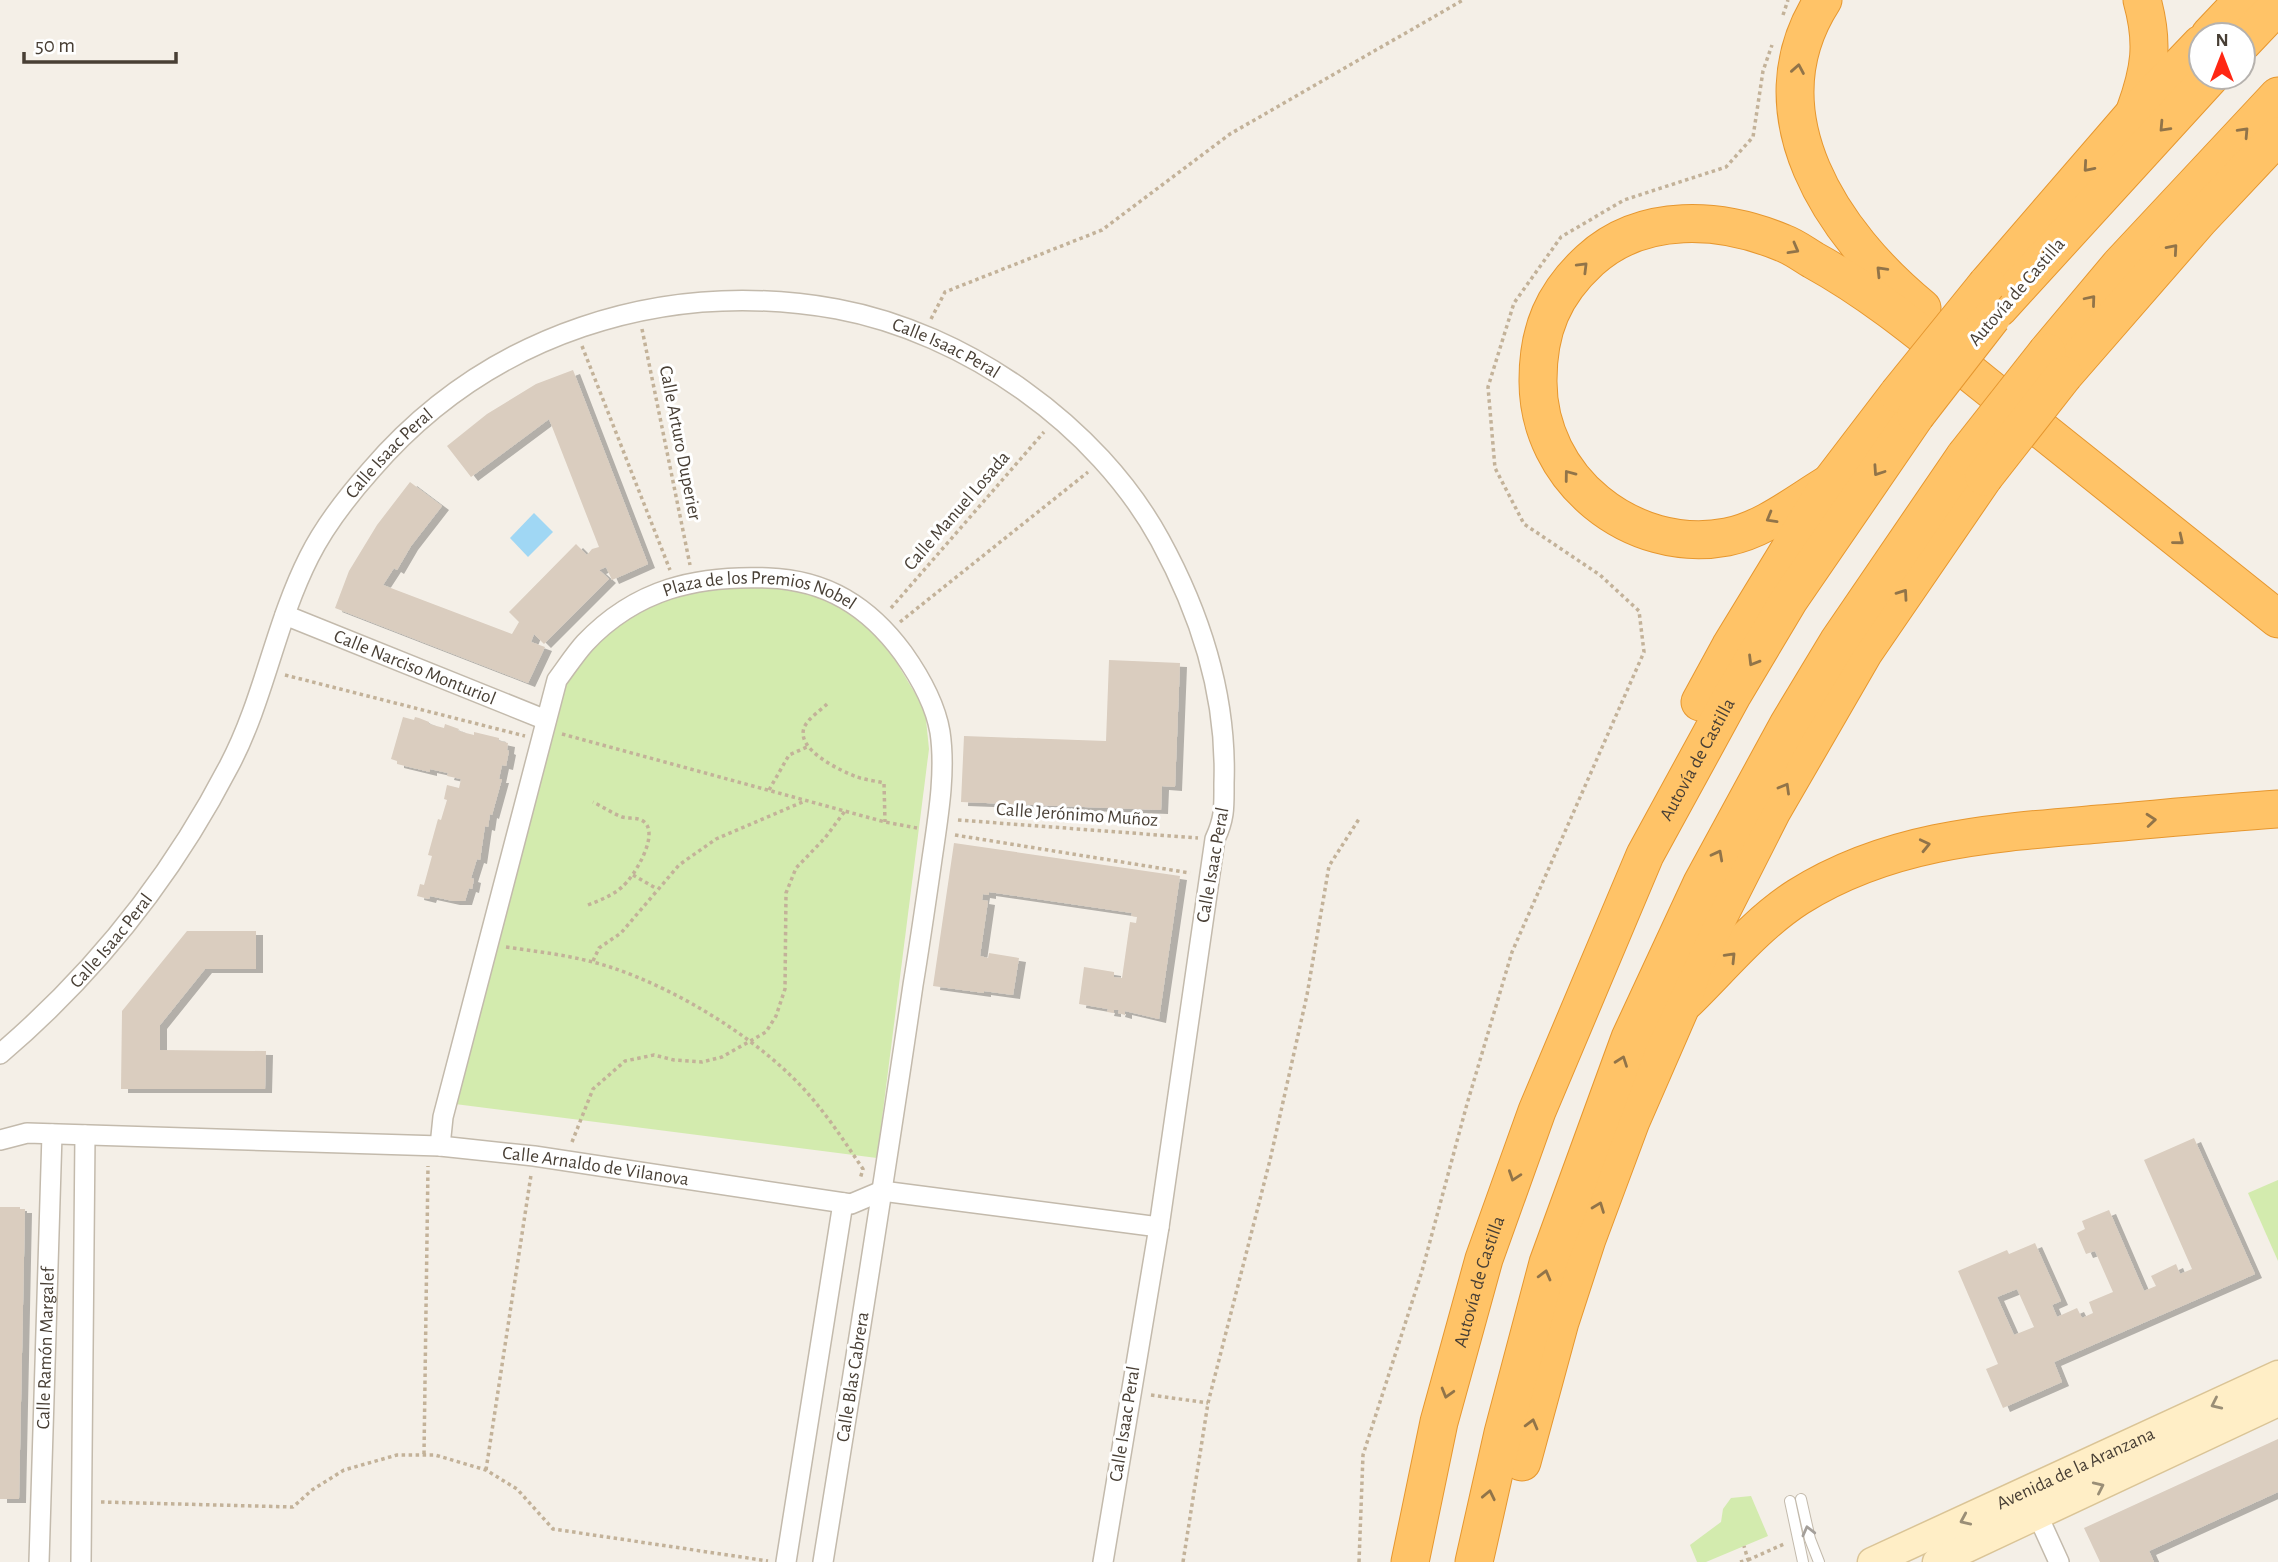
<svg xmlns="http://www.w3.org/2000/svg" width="2278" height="1562" font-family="'Alegreya Sans',sans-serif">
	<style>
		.green { fill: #d3ebae }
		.water { fill: #a0d7f4 }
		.building { fill: #dacdbf; fill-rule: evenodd; filter: url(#shadow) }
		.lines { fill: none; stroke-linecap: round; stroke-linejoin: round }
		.lane-casing { stroke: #c3baac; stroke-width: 12 }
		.street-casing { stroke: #c3baac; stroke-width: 22 }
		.secondary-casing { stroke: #dac496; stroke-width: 31 }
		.highway-casing { stroke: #e6972f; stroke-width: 39 }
		.path { stroke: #c3b299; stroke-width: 3.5; stroke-dasharray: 3.5 3.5; stroke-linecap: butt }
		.lane { stroke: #fff; stroke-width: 10 }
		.street { stroke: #fff; stroke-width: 19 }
		.secondary { stroke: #ffeec6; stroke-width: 28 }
		.highway { stroke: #ffc367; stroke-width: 37 }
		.highway-bridge-casing { stroke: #e6972f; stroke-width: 39; stroke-linecap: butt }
		.highway-bridge { stroke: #ffc367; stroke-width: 37 }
		.oneway { stroke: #917449 }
		.oneway2 { stroke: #9a8e76 }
		.oneway3 { stroke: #a49f9a }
		.labels { text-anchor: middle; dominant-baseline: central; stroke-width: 6; stroke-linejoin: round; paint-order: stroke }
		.street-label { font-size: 19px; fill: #483f35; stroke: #fff }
	</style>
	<defs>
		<filter id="shadow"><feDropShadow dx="7" dy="4" stdDeviation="0" flood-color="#0004"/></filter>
	</defs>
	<rect width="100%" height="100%" fill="#f4efe7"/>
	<!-- green -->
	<g class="green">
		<path d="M785 585 816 593 850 610 891 653 925 710 929 749 877 1158 447 1103 564 686 604 635 652 601 694 590Z"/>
		<path d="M2278 1180V1261L2248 1193Z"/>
		<path d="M1751 1496 1768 1536 1706 1562H1697L1690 1545 1721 1522 1723 1509 1731 1498Z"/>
	</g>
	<!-- water -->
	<path class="water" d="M534 513 553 532 528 557 510 538Z"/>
	<!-- building -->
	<g class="building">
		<path d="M573 370 648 564 612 580 606 567 599 570 609 579 544 644 534 634 531 642 545 647 528 683 335 608 349 571 377 525 410 482 442 506 411 546 397 570 394 568 383 585 512 634 519 622 509 612 576 544 587 555 592 549 599 547 549 419 471 477 447 446 487 414 536 384Z"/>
		<path d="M1109 660 1180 663 1175 787 1162 786 1161 810 961 802 964 736 1106 741Z"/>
		<path d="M403 717 414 720 415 717 419 718 429 722V724L444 728 445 724 459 729 458 731 474 735V732L499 738V741L508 743 507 750 509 751 506 766 502 765 499 779H502L492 815 490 814 488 827 485 826 480 860 477 859 471 878 474 879 472 889 469 888 465 901H453L430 896 429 899 417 896 420 884 424 885 432 856 428 855 438 819 441 820 447 800 444 799 447 785 459 788 461 779 447 776 448 773 430 769V772L397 764V761L391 759Z"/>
		<path d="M954 843 1180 876 1159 1019 1125 1011V1015L1118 1013 1119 1010H1114V1013L1107 1012 1108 1009 1079 1004 1084 967 1114 972V977L1122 978 1130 922 1136 923 1137 917 1131 916 1132 913 989 892V895L983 894 982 900 988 901 980 956 988 958 989 953 1019 958 1013 995 984 991V993L933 986Z"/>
		<path d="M187 931H256V969H205L160 1025V1050L266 1051 265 1089H121L122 1011Z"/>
		<path d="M2194 1138 2255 1274 2054 1362 2062 1382 2003 1408 1986 1369 1998 1364 1958 1271 2007 1250 2009 1254 2035 1243 2061 1301 2052 1305 2057 1317 2077 1308 2082 1318 2093 1313 2089 1302 2113 1292 2095 1251 2086 1254 2077 1233 2085 1229 2082 1221 2109 1210 2144 1291 2156 1286 2151 1276 2176 1264 2180 1274 2192 1269 2144 1160ZM2017 1289 2034 1327 2014 1335 1997 1297Z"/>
		<path d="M0 1207H20V1209H25L19 1499H0Z"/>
		<path d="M2278 1439V1492L2149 1551 2154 1562H2100L2084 1528Z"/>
	</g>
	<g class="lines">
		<defs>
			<g id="lane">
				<path d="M1801 1499 1810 1539 1819 1562"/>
				<path d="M1790 1501 1803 1562"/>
			</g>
			<g id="street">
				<path id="s1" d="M285 615 546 720"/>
				<path id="s2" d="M0 1054C95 973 171 878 229 766 264 700 275 624 309 557 325 525 347 497 371 470 488 334 662 278 837 309 966 333 1097 425 1160 540 1201 615 1227 697 1224 783 1224 806 1225 818 1215 839L1159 1227 1103 1562"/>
				<path id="s3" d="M0 1140 27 1133 440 1146 534 1156 851 1204 882 1191 1159 1227"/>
				<path id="s4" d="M440 1146 443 1117 557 680C566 668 575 654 585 643 636 589 697 575 768 578 827 580 869 607 903 653 920 677 935 703 940 732 946 772 938 818 932 859 926 901 920 943 913 985 885 1177 854 1370 823 1562"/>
				<path d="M2038 1516 2059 1562"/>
				<path id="s5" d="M39 1562 52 1134"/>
				<path d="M81 1562 85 1135"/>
				<path d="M786 1562 843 1203"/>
			</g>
			<g id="secondary">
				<path id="s6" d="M1872 1562 2278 1375"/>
				<path d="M1937 1562 2278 1402"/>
			</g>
			<g id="highway">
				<path d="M1823 0C1750 113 1833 235 1922 308"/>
				<path d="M2210 35 2243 0"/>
				<path d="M2243 42 2278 5"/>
				<path d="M2135 111C2150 70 2154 43 2142 0"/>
				<path d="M1987 284 2133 115 2201 44"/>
				<path d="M1999 308 2210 77"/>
				<path d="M2047 352 2120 265 2278 96"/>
				<path d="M2064 375 2199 220 2278 136"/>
				<path d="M1830 483C1798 502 1764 530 1727 537 1632 555 1537 479 1538 380 1538 330 1553 294 1590 260 1643 212 1721 217 1783 243 1794 247 1803 254 1813 260 1875 294 1929 340 1984 384 2082 463 2180 541 2278 619"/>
				<path d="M1700 702 1730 647 1830 483 1898 394"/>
				<path d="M1686 1001C1722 966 1756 924 1798 897 1890 839 1993 833 2099 824 2158 819 2218 813 2278 809"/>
				<path d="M1522 1462 1560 1322 1587 1239 1631 1121 1682 1004 1693 967 1772 811 1864 652 1984 477"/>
				<path id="s7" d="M1410 1562 1439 1422 1484 1259 1537 1111 1645 855 1733 694 1789 600 1916 415"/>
				<path d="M1474 1562 1503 1433 1548 1263 1630 1038 1702 883 1788 725 1838 642 1965 456"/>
			</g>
		</defs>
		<!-- lane casing -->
		<use href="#lane" class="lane-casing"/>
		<!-- street casing -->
		<use href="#street" class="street-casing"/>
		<!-- secondary casing -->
		<use href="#secondary" class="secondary-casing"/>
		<!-- highway casing -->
		<use href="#highway" class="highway-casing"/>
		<!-- path -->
		<g class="path">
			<path d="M1783 15 1788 0"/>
			<path d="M931 319 945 292 1102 230 1230 134 1463 0"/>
			<path d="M642 329 690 565"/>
			<path d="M582 346 670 570"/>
			<path d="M891 608 1044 432"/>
			<path d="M900 622 1088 472"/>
			<path d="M285 675 525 736"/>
			<path d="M827 704C820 711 807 719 804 728 796 750 841 771 857 777 866 780 876 781 884 783L885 822"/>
			<path d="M562 734 885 822 917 828"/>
			<path d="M769 790 789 755 807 747"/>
			<path d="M958 820 1198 838"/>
			<path d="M955 835 1190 873"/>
			<path d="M633 875 657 889"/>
			<path d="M588 905C600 900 612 896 622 887 634 877 661 833 643 821 637 817 629 819 622 817 612 813 603 807 593 802"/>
			<path d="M506 947C541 952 576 956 610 967 678 989 764 1042 810 1096 830 1119 846 1144 863 1169L860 1179"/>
			<path d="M593 961 599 948 621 933 679 865 716 839 805 801"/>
			<path d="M572 1142 593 1089 625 1061 654 1055 674 1060 702 1062 722 1057 766 1032 776 1016 785 989 786 893 796 868 825 838 845 811"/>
			<path d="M1151 1395 1208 1403"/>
			<path d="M424 1454 428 1166"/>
			<path d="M486 1470 531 1175"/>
			<path d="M101 1502 293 1507 312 1490 344 1470 397 1455H435L486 1470 517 1489 553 1529 768 1561"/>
			<path d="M1748 1560 1784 1544"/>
			<path d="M1183 1562 1208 1403 1270 1160 1307 995 1329 866 1359 819"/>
			<path d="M1359 1562 1363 1455 1422 1271 1467 1104 1512 952 1644 652 1639 611 1600 575 1524 524 1495 468 1488 387 1514 303 1561 237 1624 200 1726 167 1753 137 1763 71 1772 45"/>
			<path d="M1740 1562 1748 1560 1744 1546"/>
		</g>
		<!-- lane -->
		<use href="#lane" class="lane"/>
		<!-- street -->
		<use href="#street" class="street"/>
		<!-- secondary -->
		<use href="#secondary" class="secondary"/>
		<!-- highway -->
		<use href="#highway" class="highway"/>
		<defs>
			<g id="highway-bridge">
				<path d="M1898 394 1987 284"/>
				<path d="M1916 415 1992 317"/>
				<path d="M1965 456 2047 352"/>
				<path d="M1984 477 2064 375"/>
			</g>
		</defs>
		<!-- highway-bridge casing -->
		<use href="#highway-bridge" class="highway-bridge-casing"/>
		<!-- highway-bridge -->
		<use href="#highway-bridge" class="highway-bridge"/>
	</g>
	<!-- one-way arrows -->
	<defs><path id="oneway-chevron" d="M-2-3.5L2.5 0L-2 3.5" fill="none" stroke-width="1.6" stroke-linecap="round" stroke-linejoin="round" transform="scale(1.75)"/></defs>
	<g class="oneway">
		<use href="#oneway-chevron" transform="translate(1798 69) rotate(-80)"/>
		<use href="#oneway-chevron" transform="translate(2164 127) rotate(133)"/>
		<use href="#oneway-chevron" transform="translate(2244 132) rotate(-47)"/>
		<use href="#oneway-chevron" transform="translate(2088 167) rotate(131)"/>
		<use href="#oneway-chevron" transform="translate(1794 249) rotate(29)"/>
		<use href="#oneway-chevron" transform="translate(2173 249) rotate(-49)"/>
		<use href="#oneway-chevron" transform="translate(1583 267) rotate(-45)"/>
		<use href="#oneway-chevron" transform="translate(1881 271) rotate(-134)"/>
		<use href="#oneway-chevron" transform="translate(2091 300) rotate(-50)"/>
		<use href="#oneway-chevron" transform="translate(1878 471) rotate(124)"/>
		<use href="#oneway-chevron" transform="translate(1569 475) rotate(-127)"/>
		<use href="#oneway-chevron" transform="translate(1771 518) rotate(150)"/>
		<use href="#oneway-chevron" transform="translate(2179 540) rotate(39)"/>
		<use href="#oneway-chevron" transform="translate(1903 594) rotate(-55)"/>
		<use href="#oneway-chevron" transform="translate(1753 661) rotate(121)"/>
		<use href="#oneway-chevron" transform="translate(1785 788) rotate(-60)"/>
		<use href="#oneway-chevron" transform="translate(2151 820) rotate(-5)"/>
		<use href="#oneway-chevron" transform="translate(1925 845) rotate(-13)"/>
		<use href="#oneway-chevron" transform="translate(1718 855) rotate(-62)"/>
		<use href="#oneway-chevron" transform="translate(1731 957) rotate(-46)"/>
		<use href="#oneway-chevron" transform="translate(1622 1061) rotate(-70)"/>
		<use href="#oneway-chevron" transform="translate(1514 1176) rotate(109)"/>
		<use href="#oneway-chevron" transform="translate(1599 1207) rotate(-69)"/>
		<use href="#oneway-chevron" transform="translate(1545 1275) rotate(-75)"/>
		<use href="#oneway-chevron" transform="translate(1447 1393) rotate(106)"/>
		<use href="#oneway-chevron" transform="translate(1532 1424) rotate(-75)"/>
		<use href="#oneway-chevron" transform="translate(1489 1495) rotate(-78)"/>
	</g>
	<g class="oneway2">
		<use href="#oneway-chevron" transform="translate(2216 1404) rotate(155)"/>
		<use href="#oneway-chevron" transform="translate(2099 1487) rotate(-25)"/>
		<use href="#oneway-chevron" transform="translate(1965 1520) rotate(156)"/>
	</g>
	<use class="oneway3" href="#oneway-chevron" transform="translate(1808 1531) rotate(-104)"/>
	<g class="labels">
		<!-- street labels -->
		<g class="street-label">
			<text transform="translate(2017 292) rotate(-49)">Autovía de Castilla</text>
			<text stroke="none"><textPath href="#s2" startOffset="1334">Calle Isaac Peral</textPath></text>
			<text transform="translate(680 443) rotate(79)">Calle Arturo Duperier</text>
			<text stroke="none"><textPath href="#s2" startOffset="726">Calle Isaac Peral</textPath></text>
			<text transform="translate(957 511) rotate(-49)">Calle Manuel Losada</text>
			<text stroke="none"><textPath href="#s4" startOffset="721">Plaza de los Premios Nobel</textPath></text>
			<text stroke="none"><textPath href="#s1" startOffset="140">Calle Narciso Monturiol</textPath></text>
			<text stroke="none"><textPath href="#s7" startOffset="856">Autovía de Castilla</textPath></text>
			<text transform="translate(1077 815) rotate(4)">Calle Jerónimo Muñoz</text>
			<text transform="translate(1213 865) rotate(-80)">Calle Isaac Peral</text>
			<text stroke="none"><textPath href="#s2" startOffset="159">Calle Isaac Peral</textPath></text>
			<text stroke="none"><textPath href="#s3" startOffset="598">Calle Arnaldo de Vilanova</textPath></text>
			<text stroke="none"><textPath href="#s7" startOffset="289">Autovía de Castilla</textPath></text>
			<text stroke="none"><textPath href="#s5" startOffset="214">Calle Ramón Margalef</textPath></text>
			<text transform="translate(853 1377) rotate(-81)">Calle Blas Cabrera</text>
			<text transform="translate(1125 1424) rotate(-81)">Calle Isaac Peral</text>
			<text stroke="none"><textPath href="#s6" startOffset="224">Avenida de la Aranzana</textPath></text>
		</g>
	</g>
	<!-- north arrow -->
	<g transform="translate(2222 56)"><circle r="33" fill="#ffffff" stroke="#b6b2ae" stroke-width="2"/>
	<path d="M0-5L12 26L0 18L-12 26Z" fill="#ff2713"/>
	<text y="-10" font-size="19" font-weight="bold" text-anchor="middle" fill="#483f35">N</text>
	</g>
	<!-- scale -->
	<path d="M24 52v10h152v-10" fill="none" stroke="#483f35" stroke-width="3.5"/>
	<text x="35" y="52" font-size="21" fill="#483f35" stroke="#ffffff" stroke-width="5" paint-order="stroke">50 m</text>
</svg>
